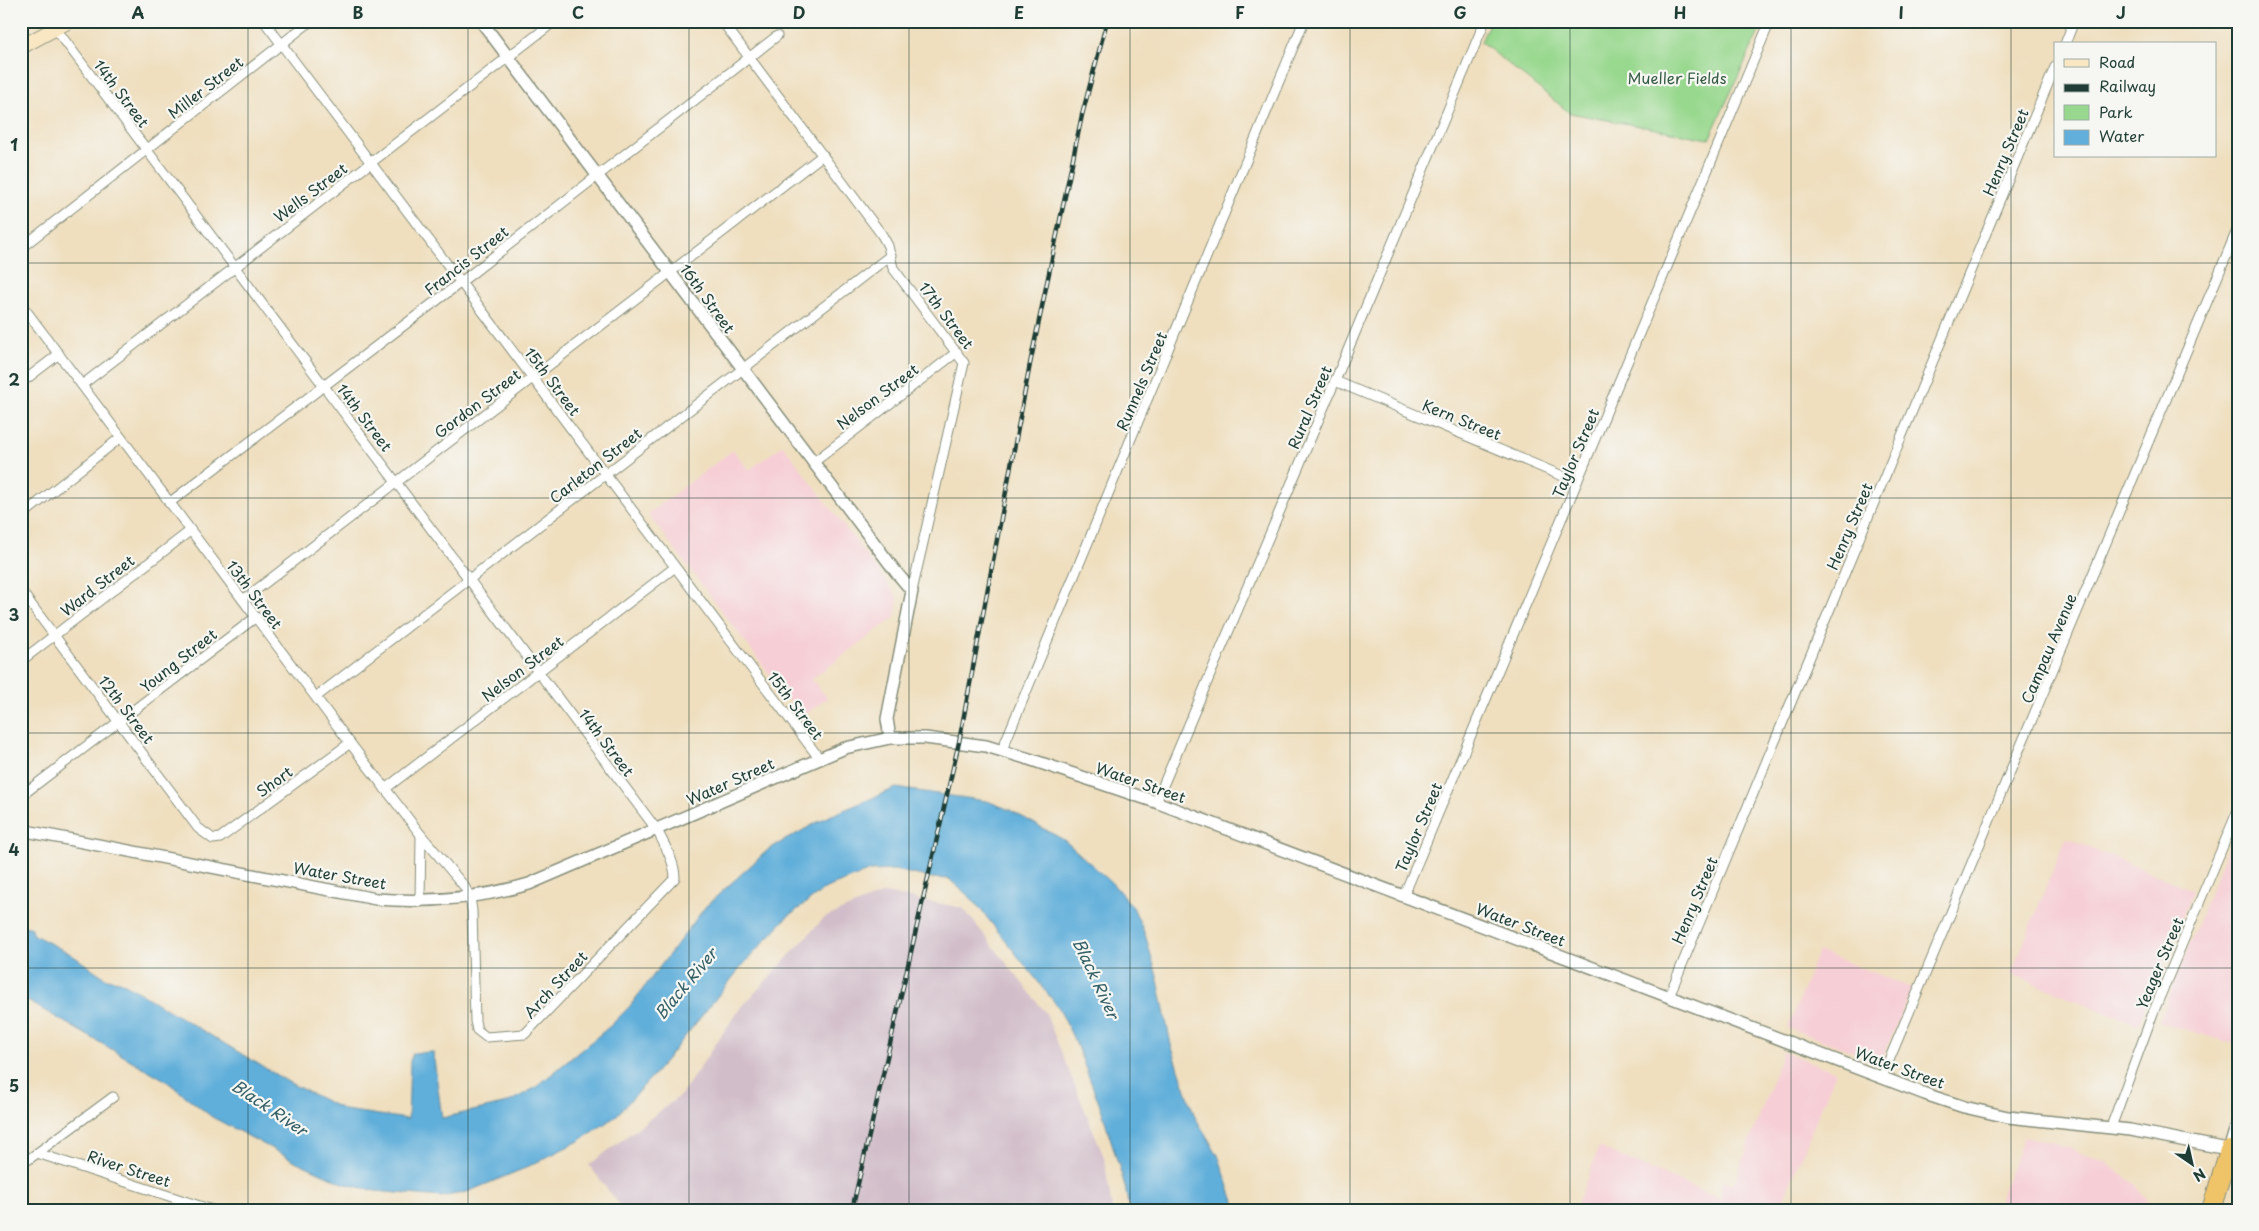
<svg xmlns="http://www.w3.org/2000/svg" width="2259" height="1231" font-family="'Playpen Sans',sans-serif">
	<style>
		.built { fill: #f6cfd6 }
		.industrial { fill: #d1bdc9 }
		.green { fill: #98d88e; stroke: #5c8a61 }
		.water { fill: #61afda; stroke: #407687 }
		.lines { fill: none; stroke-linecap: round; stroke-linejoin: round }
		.minor-casing { stroke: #878e7a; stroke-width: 11 }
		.tertiary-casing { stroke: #878e7a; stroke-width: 14 }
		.secondary-casing { stroke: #878e7a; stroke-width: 16 }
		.motorway-casing { stroke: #878e7a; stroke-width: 20 }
		.minor { stroke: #fff; stroke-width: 9 }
		.tertiary { stroke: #fff; stroke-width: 11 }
		.secondary { stroke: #f9e7c3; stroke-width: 14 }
		.motorway { stroke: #efc469; stroke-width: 18 }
		.rail-casing { stroke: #1f3d34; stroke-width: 4.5 }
		.rail { stroke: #f6f6f2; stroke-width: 2.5; stroke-dasharray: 8; stroke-linecap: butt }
		.grid { fill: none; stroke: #1f3d34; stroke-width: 1; stroke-opacity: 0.55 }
		.labels { text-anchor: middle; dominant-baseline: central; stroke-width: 4.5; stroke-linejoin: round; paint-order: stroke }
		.park-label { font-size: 15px; fill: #375c46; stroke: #f6f6f2 }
		.street-label { font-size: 15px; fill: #1f3d34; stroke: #f6f6f2 }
		.water-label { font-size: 16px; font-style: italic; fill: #335f66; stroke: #f6f6f2 }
		.neatline { fill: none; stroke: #1f3d34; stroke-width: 2 }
		.grid-label { font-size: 16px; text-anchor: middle; font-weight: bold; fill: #1f3d34 }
	</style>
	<rect width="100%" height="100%" fill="#f6f6f2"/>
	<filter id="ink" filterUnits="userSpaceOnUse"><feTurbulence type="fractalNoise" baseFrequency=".02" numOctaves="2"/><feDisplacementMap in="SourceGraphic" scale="10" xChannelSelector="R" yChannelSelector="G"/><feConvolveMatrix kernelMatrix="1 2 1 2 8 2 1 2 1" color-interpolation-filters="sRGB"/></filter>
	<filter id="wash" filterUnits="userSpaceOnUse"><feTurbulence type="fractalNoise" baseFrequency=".0096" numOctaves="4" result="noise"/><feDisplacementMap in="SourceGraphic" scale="20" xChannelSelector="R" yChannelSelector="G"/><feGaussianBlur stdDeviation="1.12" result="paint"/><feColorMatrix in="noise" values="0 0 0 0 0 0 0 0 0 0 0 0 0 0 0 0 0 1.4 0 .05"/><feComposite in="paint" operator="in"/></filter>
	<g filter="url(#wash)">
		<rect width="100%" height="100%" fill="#efdfbf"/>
		<!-- built -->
		<g class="built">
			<path d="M783 445 898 598 895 617 812 679 827 698 802 717 648 514 733 450 749 470Z"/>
			<path d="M2235 829 2238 831V1045L2159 1022Z"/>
			<path d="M2066 838 2193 890 2138 1025 2011 974Z"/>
			<path d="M1818 951 1912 988 1881 1062 1788 1028Z"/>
			<path d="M1783 1051 1836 1072 1783 1201 1801 1208 1800 1210H1575L1599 1147 1720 1199 1723 1180 1734 1184Z"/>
			<path d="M2024 1136 2055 1143 2105 1162 2135 1184 2154 1210H1995Z"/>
		</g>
		<!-- industrial -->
		<path class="industrial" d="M884 893 963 908 1045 1012 1104 1157 1112 1210H623L589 1165 681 1095 738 1011 824 918Z"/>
		<!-- green -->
		<path class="green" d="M1490 21H1764L1709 139 1570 113 1481 42Z"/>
		<!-- water -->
		<path class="water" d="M896 788 987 801 1010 810 1064 840 1112 883 1133 907 1145 934 1158 980 1171 1045 1195 1117 1218 1155 1237 1210H1129L1125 1186 1102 1111 1077 1046 1059 1008 973 900 949 879 932 878 894 870 870 871 826 888 786 918 742 966 658 1070 615 1117 579 1141 523 1169 467 1192 441 1197 375 1191 343 1183 297 1162 212 1117 165 1080 21 997V925L32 928V934L69 953 107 979 120 981 290 1083 344 1110 408 1119 410 1061 413 1053 433 1052 442 1118 507 1103 535 1088 609 1027 630 1006 706 906 769 849 825 818Z"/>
	</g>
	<g filter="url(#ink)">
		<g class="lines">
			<defs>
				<g id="minor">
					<path d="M264 21 819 758"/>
					<path d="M722 21 882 235 888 246 893 268 964 363 912 591"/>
					<path d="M2065 44 2074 21"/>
					<path d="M21 248 311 21"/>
					<path d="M21 304 350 743 421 835 464 886 470 897 472 911 475 1021 477 1030 486 1037 525 1034 675 878C675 862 664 844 657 830L50 21"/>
					<path d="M1335 381 1577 482"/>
					<path d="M21 383 59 354"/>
					<path d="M82 385 555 21"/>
					<path d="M814 462 957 352"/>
					<path d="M169 503 452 289 777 36"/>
					<path d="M21 516 120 438"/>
					<path d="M21 591 198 828 213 839 220 838 350 743"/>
					<path d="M243 600 823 155"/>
					<path d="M21 661 190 531"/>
					<path d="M316 697 891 255"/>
					<path d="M1002 750 1304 21"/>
					<path d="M385 789 674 568"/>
					<path d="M21 796 256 617"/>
					<path d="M1156 802 1335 381 1485 21"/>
					<path d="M1404 895 1770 21"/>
					<path d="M420 902 421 835"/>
					<path d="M1669 996 2055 67"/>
					<path d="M1882 1077 2238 228"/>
					<path d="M2111 1127 2153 1013 2238 810"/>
					<path d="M37 1153 212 1210"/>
					<path d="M21 1165 113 1097"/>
				</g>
				<g id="tertiary">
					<path d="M481 21 896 572 912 591 887 719 890 738"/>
					<path d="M21 830 376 899C429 903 478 899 529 884L845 748 890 738H925L986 746 1029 759 1156 802 1925 1094 1964 1107 2008 1117 2130 1130 2238 1151"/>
					<path d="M2229 1150 2238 1121"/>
					<path d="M21 1205 25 1210"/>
				</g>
				<path id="secondary" d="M21 47 69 21"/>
				<path id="motorway" d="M2211 1210 2229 1150"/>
			</defs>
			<!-- minor casing -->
			<use href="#minor" class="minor-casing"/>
			<!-- tertiary casing -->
			<use href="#tertiary" class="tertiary-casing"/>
			<!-- secondary casing -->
			<use href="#secondary" class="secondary-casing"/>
			<!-- motorway casing -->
			<use href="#motorway" class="motorway-casing"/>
			<!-- minor -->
			<use href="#minor" class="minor"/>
			<!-- tertiary -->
			<use href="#tertiary" class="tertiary"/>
			<!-- secondary -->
			<use href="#secondary" class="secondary"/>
			<!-- motorway -->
			<use href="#motorway" class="motorway"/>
			<defs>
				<path id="rail" d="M852 1210 959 742 1030 364 1082 115 1107 21"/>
			</defs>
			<!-- rail casing -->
			<use href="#rail" class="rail-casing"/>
			<!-- rail -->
			<use href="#rail" class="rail"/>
		</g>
	</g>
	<!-- grid -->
	<path class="grid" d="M248 21V1210M468 21V1210M689 21V1210M909 21V1210M1130 21V1210M1350 21V1210M1570 21V1210M1791 21V1210M2011 21V1210M21 263H2238M21 498H2238M21 733H2238M21 968H2238"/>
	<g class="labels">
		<!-- park labels -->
		<g class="park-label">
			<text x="1677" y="77">Mueller Fields</text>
		</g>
		<!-- street labels -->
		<g class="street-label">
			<text transform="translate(205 87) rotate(-38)">Miller Street</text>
			<text transform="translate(122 93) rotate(53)">14th Street</text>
			<text transform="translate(2005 152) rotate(-67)">Henry Street</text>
			<text transform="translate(310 192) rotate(-37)">Wells Street</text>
			<text transform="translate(466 260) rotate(-38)">Francis Street</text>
			<text transform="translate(708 298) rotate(54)">16th Street</text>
			<text transform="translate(947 315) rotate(53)">17th Street</text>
			<text transform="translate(553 381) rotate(53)">15th Street</text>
			<text transform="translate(1141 381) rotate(-67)">Runnels Street</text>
			<text transform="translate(877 396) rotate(-37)">Nelson Street</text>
			<text transform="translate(477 403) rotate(-37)">Gordon Street</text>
			<text transform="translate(1309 407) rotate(-67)">Rural Street</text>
			<text transform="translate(365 417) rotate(53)">14th Street</text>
			<text transform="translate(1462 419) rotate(22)">Kern Street</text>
			<text transform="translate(1575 453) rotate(-67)">Taylor Street</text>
			<text transform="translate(595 465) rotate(-38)">Carleton Street</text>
			<text transform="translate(1849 526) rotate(-67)">Henry Street</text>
			<text transform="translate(97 585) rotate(-38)">Ward Street</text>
			<text transform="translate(255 594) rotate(53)">13th Street</text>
			<text transform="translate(2048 648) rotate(-67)">Campau Avenue</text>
			<text transform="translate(178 660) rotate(-38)">Young Street</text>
			<text transform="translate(522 668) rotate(-37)">Nelson Street</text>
			<text transform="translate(796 705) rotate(53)">15th Street</text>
			<text transform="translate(127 709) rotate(53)">12th Street</text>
			<text transform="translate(607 742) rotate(53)">14th Street</text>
			<text transform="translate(274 781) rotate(-36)">Short</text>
			<text transform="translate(730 781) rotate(-24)">Water Street</text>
			<text transform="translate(1141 782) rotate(19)">Water Street</text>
			<text transform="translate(1418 827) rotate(-67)">Taylor Street</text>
			<text transform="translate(340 875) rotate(10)">Water Street</text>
			<text transform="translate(1694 900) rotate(-67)">Henry Street</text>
			<text transform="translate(1521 924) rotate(21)">Water Street</text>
			<text transform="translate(2159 963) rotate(-67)">Yeager Street</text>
			<text transform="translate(555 984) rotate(-47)">Arch Street</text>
			<text transform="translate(1900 1067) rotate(20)">Water Street</text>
			<text transform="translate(129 1168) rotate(18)">River Street</text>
		</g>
		<!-- water labels -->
		<g class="water-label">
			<text transform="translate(1097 978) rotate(65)">Black River</text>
			<text transform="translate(685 983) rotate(-50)">Black River</text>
			<text transform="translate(270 1107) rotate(34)">Black River</text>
		</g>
	</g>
	<!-- margin -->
	<rect width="2259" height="1231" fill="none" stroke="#f6f6f2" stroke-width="55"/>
	<!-- legend -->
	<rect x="2054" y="42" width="162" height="115" fill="#f6f6f2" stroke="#a0aca6"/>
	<rect x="2064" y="59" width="25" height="8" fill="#f9e7c3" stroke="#a0aca6"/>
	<text x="2099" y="68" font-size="15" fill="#1f3d34">Road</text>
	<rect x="2064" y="84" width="25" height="8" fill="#1f3d34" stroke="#a0aca6"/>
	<text x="2099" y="92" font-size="15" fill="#1f3d34">Railway</text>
	<rect x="2064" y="105" width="25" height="15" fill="#98d88e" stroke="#a0aca6"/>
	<text x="2099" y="118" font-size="15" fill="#1f3d34">Park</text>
	<rect x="2064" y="130" width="25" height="15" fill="#61afda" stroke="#a0aca6"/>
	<text x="2099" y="142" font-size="15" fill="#1f3d34">Water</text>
	<!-- north arrow -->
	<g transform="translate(2192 1164) rotate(146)" stroke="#f6f6f2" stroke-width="4" paint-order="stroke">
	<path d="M0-4L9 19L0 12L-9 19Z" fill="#1f3d34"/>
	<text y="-8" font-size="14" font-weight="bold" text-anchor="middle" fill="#1f3d34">N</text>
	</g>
	<rect x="28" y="28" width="2204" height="1176" class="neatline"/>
	<g class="grid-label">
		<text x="138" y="19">A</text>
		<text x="358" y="19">B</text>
		<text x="578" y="19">C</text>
		<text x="799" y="19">D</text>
		<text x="1019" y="19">E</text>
		<text x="1240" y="19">F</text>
		<text x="1460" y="19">G</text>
		<text x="1680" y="19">H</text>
		<text x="1901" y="19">I</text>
		<text x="2121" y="19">J</text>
		<text x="14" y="151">1</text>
		<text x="14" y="386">2</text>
		<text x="14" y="621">3</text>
		<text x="14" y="856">4</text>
		<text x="14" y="1092">5</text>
	</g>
</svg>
